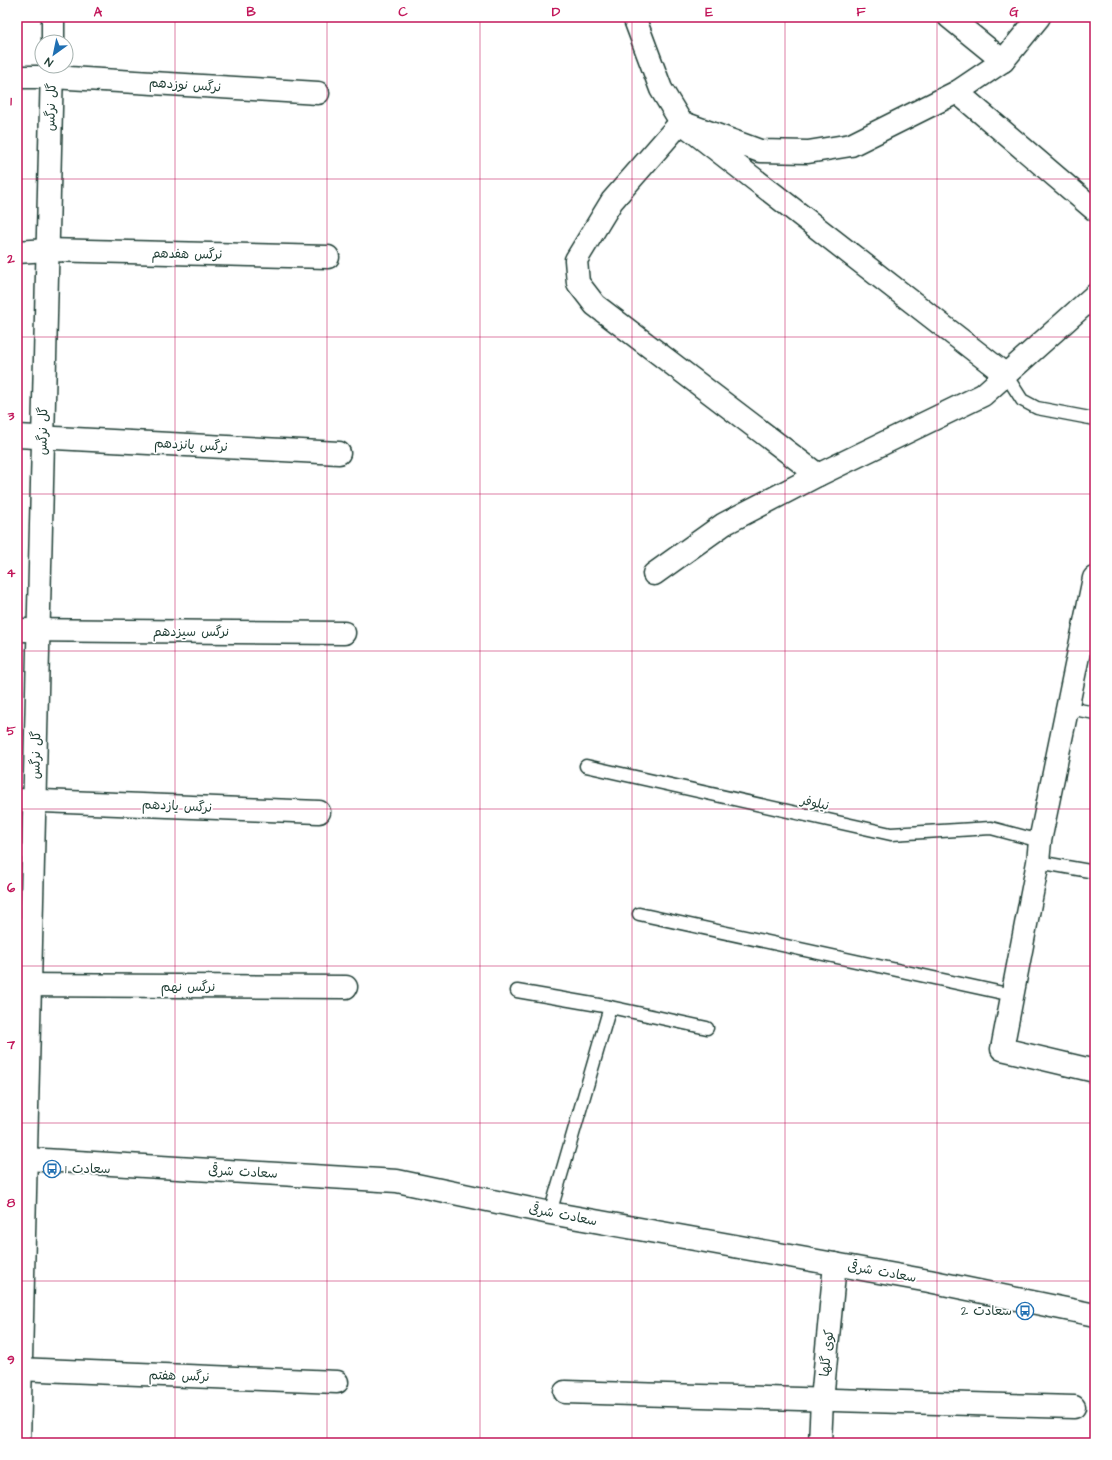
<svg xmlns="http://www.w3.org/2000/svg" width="1112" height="1460" font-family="'Architects Daughter','Playpen Sans Arabic',sans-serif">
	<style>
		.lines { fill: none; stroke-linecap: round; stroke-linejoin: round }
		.lane-casing { stroke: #1f3d34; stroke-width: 15 }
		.street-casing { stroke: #1f3d34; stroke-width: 25 }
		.secondary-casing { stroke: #1f3d34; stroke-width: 25 }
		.lane { stroke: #fff; stroke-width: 12 }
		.street { stroke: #fff; stroke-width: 22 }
		.secondary { stroke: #fff; stroke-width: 22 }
		.grid { fill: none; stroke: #c2185b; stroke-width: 1; stroke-opacity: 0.55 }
		.labels { text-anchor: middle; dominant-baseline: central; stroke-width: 3.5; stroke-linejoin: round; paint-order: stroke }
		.street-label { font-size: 13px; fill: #1f3d34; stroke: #fff }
		.poi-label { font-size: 13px; fill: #1f3d34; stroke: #fff; text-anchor: start }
		.neatline { fill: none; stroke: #c2185b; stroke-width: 1.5 }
		.grid-label { font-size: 13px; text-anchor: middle; font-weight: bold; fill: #c2185b }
	</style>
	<rect width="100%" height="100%" fill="#fff"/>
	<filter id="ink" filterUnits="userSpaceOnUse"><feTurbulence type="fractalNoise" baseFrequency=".025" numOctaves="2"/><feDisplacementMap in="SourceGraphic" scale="8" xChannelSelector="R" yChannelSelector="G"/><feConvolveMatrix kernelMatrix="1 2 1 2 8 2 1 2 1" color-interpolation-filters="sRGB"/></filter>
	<g filter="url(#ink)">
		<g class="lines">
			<defs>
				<g id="lane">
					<path d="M1006 375 1022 400 1037 408 1095 419"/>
					<path d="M1068 708 1095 713"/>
					<path d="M586 766 891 834 991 828 1040 841"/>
					<path d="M1038 862 1095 872"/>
					<path d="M639 914 1012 995"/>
					<path d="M517 991 610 1007 707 1028"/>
					<path d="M550 1213 610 1007"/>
				</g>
				<g id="street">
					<path d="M634 17 661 89 681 122 760 151 808 152 851 145 957 92"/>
					<path d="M949 17 1003 61"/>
					<path d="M1039 17 1003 61 957 92 1095 210"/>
					<path d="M17 77H52L318 93"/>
					<path d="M17 252 47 250 328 257"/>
					<path d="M17 436 339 453"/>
					<path d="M818 475 595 305 578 283 576 260 612 201 681 122 1006 375"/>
					<path d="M654 574 724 524 818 475 983 395 1095 295"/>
					<path d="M1095 579 1094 578 1040 841 1038 862 1002 1049 1095 1071"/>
					<path d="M17 630 344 633"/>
					<path d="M17 800 319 812"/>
					<path d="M17 985 346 987"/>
					<path d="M17 1369 337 1382"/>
					<path d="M565 1392 1074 1407"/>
				</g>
				<g id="secondary">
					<path d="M53 42V17"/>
					<path d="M27 1159 397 1181 550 1213 929 1281 1095 1315"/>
					<path d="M19 1443 52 66"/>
					<path d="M820 1443 822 1400 835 1264"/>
				</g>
			</defs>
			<!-- lane casing -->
			<use href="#lane" class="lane-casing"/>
			<!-- street casing -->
			<use href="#street" class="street-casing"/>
			<!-- secondary casing -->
			<use href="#secondary" class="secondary-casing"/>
			<!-- lane -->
			<use href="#lane" class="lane"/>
			<!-- street -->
			<use href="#street" class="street"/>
			<!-- secondary -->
			<use href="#secondary" class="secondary"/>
		</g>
	</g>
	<!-- grid -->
	<path class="grid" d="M175 17V1443M327 17V1443M480 17V1443M632 17V1443M785 17V1443M937 17V1443M17 179H1095M17 337H1095M17 494H1095M17 651H1095M17 809H1095M17 966H1095M17 1123H1095M17 1281H1095"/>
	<!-- icons -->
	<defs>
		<symbol id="bus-ring" viewBox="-11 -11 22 22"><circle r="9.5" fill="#fff" stroke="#1f6fb2" stroke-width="1.5"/><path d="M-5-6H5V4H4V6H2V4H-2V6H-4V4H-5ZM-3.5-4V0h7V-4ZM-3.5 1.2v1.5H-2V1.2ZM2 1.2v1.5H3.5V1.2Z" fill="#1f6fb2"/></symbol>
	</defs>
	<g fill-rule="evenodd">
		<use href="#bus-ring" x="42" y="1159" width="20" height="20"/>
		<use href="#bus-ring" x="1015" y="1301" width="20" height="20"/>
	</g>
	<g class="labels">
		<!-- street labels -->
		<g class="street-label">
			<text transform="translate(185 85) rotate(4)">نرگس نوزدهم</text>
			<text transform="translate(51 107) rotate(-88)">گل نرگس</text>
			<text transform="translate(187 254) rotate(1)">نرگس هفدهم</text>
			<text transform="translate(43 431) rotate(-89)">گل نرگس</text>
			<text transform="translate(191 445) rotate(3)">نرگس پانزدهم</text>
			<text x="191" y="632">نرگس سیزدهم</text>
			<text transform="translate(36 755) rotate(-89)">گل نرگس</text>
			<text transform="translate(815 803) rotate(13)">نیلوفر</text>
			<text transform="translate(177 806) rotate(3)">نرگس یازدهم</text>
			<text x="188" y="987">نرگس نهم</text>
			<text transform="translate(243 1172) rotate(3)">سعادت شرقی</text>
			<text transform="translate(563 1215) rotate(11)">سعادت شرقی</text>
			<text transform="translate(882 1272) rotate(10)">سعادت شرقی</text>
			<text transform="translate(827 1353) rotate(-84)">کوی گلها</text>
			<text transform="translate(179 1376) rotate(2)">نرگس هفتم</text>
		</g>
		<!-- poi labels -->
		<g class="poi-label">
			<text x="65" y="1169">سعادت 1</text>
			<text x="1012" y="1311" text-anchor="end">سعادت 2</text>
		</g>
	</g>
	<!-- margin -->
	<rect width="1112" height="1460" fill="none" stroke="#fff" stroke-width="44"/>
	<!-- north arrow -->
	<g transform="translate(54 54) rotate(213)"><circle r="19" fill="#ffffff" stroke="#a5b1ae"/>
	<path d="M0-3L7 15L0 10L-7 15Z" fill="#1f6fb2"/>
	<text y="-6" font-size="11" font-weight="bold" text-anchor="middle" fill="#1f3d34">N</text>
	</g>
	<rect x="22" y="22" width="1068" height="1416" class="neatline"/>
	<g class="grid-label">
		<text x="98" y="16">A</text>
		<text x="251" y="16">B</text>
		<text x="403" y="16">C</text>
		<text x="556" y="16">D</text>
		<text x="709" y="16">E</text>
		<text x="861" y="16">F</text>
		<text x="1014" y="16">G</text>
		<text x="11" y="105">1</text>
		<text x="11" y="263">2</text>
		<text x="11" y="420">3</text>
		<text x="11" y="577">4</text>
		<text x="11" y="735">5</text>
		<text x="11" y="892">6</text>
		<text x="11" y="1049">7</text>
		<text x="11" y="1207">8</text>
		<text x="11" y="1364">9</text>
	</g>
</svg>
